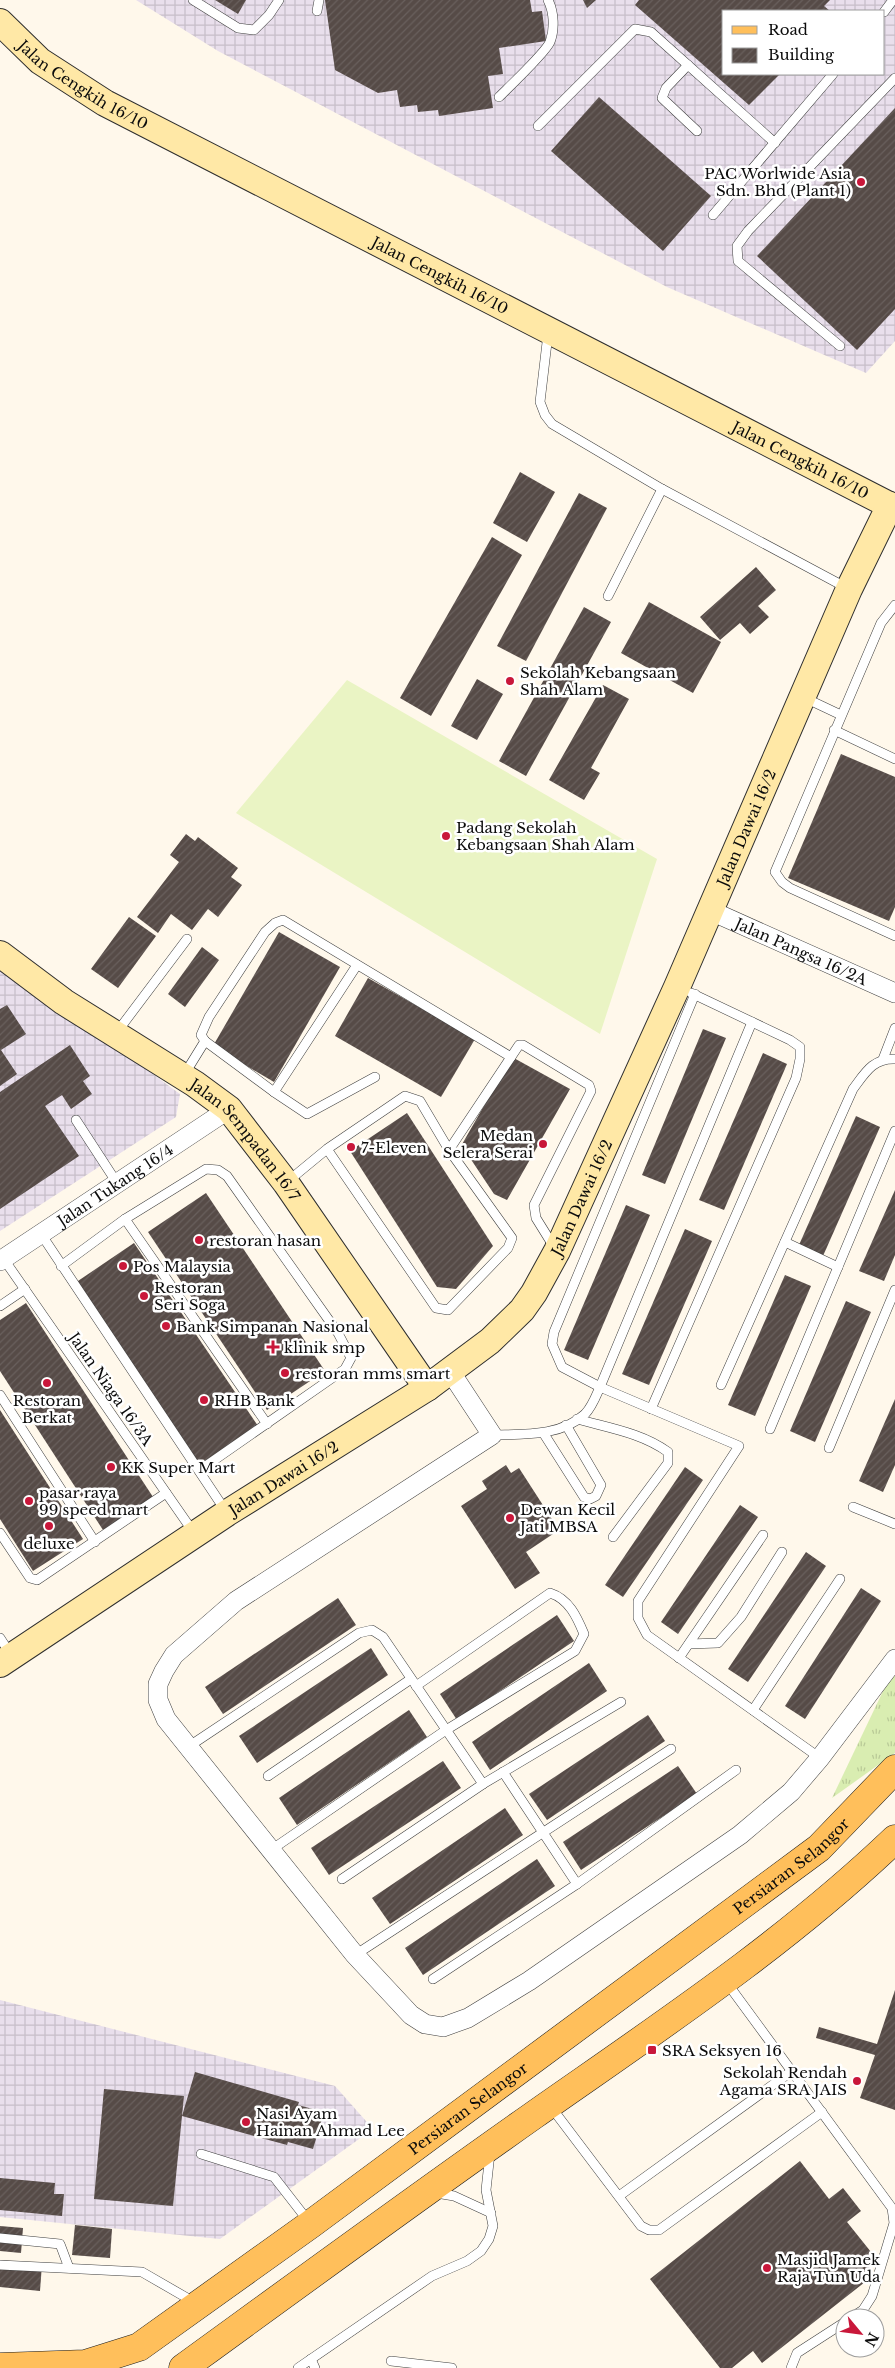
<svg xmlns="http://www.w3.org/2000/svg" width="895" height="2368" font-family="'Libre Baskerville',serif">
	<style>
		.industrial { fill: url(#industrial-grid); fill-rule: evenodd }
		.grass { fill: url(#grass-tufts) }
		.pitch { fill: #eaf4c4 }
		.building { fill: url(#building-hatch) }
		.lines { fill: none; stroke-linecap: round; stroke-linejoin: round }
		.lane-casing { stroke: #3f3f3f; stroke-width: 10 }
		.street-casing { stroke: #3f3f3f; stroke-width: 20 }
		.secondary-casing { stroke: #2e2e2e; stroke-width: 28 }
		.primary-casing { stroke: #1d1d1d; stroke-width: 29 }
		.lane { stroke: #fff; stroke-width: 9 }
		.street { stroke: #fff; stroke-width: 19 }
		.secondary { stroke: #ffe8a6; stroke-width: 26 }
		.primary { stroke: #ffbf5b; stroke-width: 28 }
		.poi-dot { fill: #c9173a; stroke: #fff; stroke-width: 2 }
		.labels { text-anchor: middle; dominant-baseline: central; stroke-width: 5; stroke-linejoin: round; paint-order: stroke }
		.street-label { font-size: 15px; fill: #0c0c0c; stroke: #fff }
		.poi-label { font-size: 15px; fill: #0c0c0c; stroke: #fff; text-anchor: start }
	</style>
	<defs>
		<pattern id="industrial-grid" width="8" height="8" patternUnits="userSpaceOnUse" patternTransform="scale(1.25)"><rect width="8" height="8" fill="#e9dfec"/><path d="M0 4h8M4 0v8" fill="none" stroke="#c7bec9"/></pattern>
		<pattern id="grass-tufts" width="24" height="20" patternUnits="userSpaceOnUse" patternTransform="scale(1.25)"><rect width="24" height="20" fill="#d9edb1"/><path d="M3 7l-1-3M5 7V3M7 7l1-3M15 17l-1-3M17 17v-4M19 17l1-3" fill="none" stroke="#b9ca97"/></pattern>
		<pattern id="building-hatch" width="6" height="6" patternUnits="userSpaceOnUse" patternTransform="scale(1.25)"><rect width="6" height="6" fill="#564b47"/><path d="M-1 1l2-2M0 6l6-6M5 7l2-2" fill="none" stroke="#69605d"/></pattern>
	</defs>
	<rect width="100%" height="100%" fill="#fff8eb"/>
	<!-- industrial -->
	<g class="industrial">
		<path d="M136 0H895V341L866 373 667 287 218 51ZM724 11H884V74H724Z"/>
		<path d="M0 962 180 1094 176 1117 0 1231Z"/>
		<path d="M0 2000 335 2086 373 2129 220 2239 0 2217Z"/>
	</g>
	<!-- grass -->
	<path class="grass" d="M895 1666V1753L832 1798Z"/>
	<!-- pitch -->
	<path class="pitch" d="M347 680 657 859 600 1034 236 813Z"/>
	<!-- building -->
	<g class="building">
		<path d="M215 0H246L238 14Z"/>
		<path d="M325 0H530L532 12 542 11 546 41 499 48 503 74 488 76 493 108 439 116 438 110 418 112 417 105 400 107 397 90 378 93 335 70Z"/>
		<path d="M583 0H596L587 8Z"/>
		<path d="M639 0H830L824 6 830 11H724V74H780L749 105 635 5Z"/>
		<path d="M599 97 711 196 663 251 551 151Z"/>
		<path d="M895 108V309L857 350 757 256Z"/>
		<path d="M520 472 555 492 527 542 493 523Z"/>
		<path d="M579 493 607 508 526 661 497 646Z"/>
		<path d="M492 537 522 555 431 716 400 698Z"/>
		<path d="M756 567 776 590 758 606 769 617 750 634 740 623 720 640 700 617Z"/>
		<path d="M649 602 721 642 693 693 621 653Z"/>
		<path d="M584 607 611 622 526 776 499 761Z"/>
		<path d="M477 679 503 694 477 740 451 726Z"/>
		<path d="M603 685 629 699 591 768 600 773 584 800 549 780Z"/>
		<path d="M841 754 895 777V907L889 921 788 878Z"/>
		<path d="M186 834 195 841 198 837 238 868 231 877 242 885 218 917 208 909 192 930 171 914 158 933 137 917 179 862 170 855Z"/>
		<path d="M129 917 156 936 118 988 91 969Z"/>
		<path d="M279 932 340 967 274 1082 213 1046Z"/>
		<path d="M202 947 219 960 185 1007 168 994Z"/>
		<path d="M368 978 475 1039 441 1097 335 1036Z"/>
		<path d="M7 1005 26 1034 1 1050 17 1074 0 1086V1009Z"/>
		<path d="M703 1029 726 1038 665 1184 642 1175Z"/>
		<path d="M70 1045 90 1076 83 1081 92 1094 71 1109 62 1095 45 1106 79 1156 0 1209V1092Z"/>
		<path d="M763 1053 787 1064 724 1210 699 1200Z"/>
		<path d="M512 1057 570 1089 507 1200 494 1194 470 1158 473 1152 461 1146Z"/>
		<path d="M407 1113 493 1246 456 1289 437 1287 350 1151Z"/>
		<path d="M856 1116 880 1127 823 1256 799 1245Z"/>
		<path d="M895 1190V1255L884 1281 859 1271Z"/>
		<path d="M206 1193 325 1371 267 1410 148 1232Z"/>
		<path d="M626 1205 650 1215 588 1360 564 1350Z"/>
		<path d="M685 1229 712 1241 649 1385 622 1374Z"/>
		<path d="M134 1243 258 1426 199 1465 75 1283Z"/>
		<path d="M785 1275 811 1286 755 1416 728 1405Z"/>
		<path d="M846 1301 871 1312 815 1442 790 1431Z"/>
		<path d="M26 1303 153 1497 103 1530 0 1371V1320Z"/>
		<path d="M895 1399V1465L883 1492 859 1481Z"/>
		<path d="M0 1410 83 1539 33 1571 0 1519Z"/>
		<path d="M506 1465 511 1473 519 1468 559 1530 526 1552 540 1573 515 1589 461 1506 487 1489 482 1481Z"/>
		<path d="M685 1467 703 1480 623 1597 605 1585Z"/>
		<path d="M740 1505 758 1517 678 1634 661 1622Z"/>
		<path d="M806 1552 826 1566 748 1682 728 1669Z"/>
		<path d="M861 1588 881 1601 805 1719 785 1706Z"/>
		<path d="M338 1598 356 1625 223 1714 205 1687Z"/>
		<path d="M557 1615 574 1641 457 1720 440 1694Z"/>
		<path d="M371 1648 388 1675 257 1763 239 1736Z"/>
		<path d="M589 1663 607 1691 490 1770 472 1742Z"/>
		<path d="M409 1710 427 1737 297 1825 279 1798Z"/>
		<path d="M648 1715 665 1741 547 1820 529 1794Z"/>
		<path d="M443 1761 461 1788 329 1875 311 1848Z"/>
		<path d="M678 1766 697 1794 581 1870 563 1842Z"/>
		<path d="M505 1808 523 1835 390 1924 372 1898Z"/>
		<path d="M537 1859 555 1886 423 1975 405 1948Z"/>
		<path d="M895 1990V2110L860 2098 875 2055 816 2038 819 2027 877 2044Z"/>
		<path d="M195 2072 299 2102 298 2105 324 2112 313 2149 288 2142 287 2145 182 2116Z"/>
		<path d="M104 2089 184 2096 173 2206 94 2199Z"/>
		<path d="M800 2161 829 2199 843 2188 861 2211 847 2222 875 2257 865 2282 762 2363 753 2351 732 2368H720L650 2279Z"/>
		<path d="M0 2178 55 2183 54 2194H64L62 2216 0 2210Z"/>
		<path d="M75 2225 112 2229 110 2258 72 2255Z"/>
		<path d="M0 2226 23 2228 21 2253 0 2251Z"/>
		<path d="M0 2260 42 2264 40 2291 0 2287Z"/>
	</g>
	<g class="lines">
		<defs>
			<g id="lane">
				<path d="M193 0 238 28 254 30 269 15 279 0"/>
				<path d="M317 11 319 0"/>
				<path d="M884 12 893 0"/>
				<path d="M688 65 666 88 662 98 697 131"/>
				<path d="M499 97C510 86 545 53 550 42 555 29 554 12 548 0"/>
				<path d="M538 126 635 29 651 32 775 143"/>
				<path d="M713 215 833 74"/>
				<path d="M548 334 540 402 545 415 552 424 662 489 847 588"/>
				<path d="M840 346 738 261 737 246 748 231 895 78"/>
				<path d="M608 596 662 489"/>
				<path d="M895 605 881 623 775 872 782 882 790 888 895 936"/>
				<path d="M805 698 841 715"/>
				<path d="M834 730 895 759"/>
				<path d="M357 965 274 1092 307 1114 375 1077"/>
				<path d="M695 994 554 1332 552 1344 562 1367 600 1387 739 1446 638 1601V1618L647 1635 820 1758"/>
				<path d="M117 1032 187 939"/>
				<path d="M883 1059 895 1028"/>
				<path d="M184 1075 205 1041"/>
				<path d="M274 1092 205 1041 201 1035 209 1017 265 932 275 923 283 920 511 1057"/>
				<path d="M76 1120 117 1183"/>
				<path d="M449 1150 519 1045H523L589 1085 591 1091 534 1205 536 1218 554 1247"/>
				<path d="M287 1182 327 1149 405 1096 420 1101 449 1150 512 1238 508 1248 448 1310 436 1308 327 1149"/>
				<path d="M125 1219 267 1424"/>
				<path d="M41 1234 225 1510"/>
				<path d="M785 1242 838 1267"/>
				<path d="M3 1258 194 1533"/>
				<path d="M61 1266 125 1219 206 1169 218 1170 227 1176 338 1333 351 1358 345 1369 200 1470"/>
				<path d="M0 1306 25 1289"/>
				<path d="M721 1385 853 1089C865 1073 873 1058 895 1059"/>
				<path d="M0 1395 95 1542"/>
				<path d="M651 1409 796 1078 800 1059V1047L790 1040 691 993"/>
				<path d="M577 1419C609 1428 642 1433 668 1452V1463L613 1537"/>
				<path d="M770 1429 895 1131"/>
				<path d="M544 1434 584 1497 590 1499 596 1496 601 1485 566 1425"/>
				<path d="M492 1435C523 1434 560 1437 585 1414 592 1407 596 1396 600 1387L752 1022"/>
				<path d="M829 1448 895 1290"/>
				<path d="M853 1507 895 1524"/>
				<path d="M0 1533 30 1578 37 1580 166 1493"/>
				<path d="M0 1638 11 1655"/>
				<path d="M689 1644 718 1643 741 1617 782 1552"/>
				<path d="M679 1658 763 1535"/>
				<path d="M753 1710 840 1579"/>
				<path d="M188 1747 359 1633 372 1630 383 1637 483 1784"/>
				<path d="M268 1776 411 1679"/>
				<path d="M271 1850 446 1730 575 1651 584 1634C577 1617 569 1599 550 1593L416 1686"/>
				<path d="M342 1879 483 1784 621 1702"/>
				<path d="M577 1884 736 1770"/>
				<path d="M355 1955 671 1749"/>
				<path d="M433 1979 577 1884 503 1772"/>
				<path d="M727 1983 892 2208 894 2223 872 2296 863 2310 850 2318"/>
				<path d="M551 2107 641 2226 649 2230H659L822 2112"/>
				<path d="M201 2154 274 2177 309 2222"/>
				<path d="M436 2193 454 2196 491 2213"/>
				<path d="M619 2196 792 2071"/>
				<path d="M0 2238 60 2244 69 2268"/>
				<path d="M0 2265 142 2272 194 2302"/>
				<path d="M311 2359 315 2368"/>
				<path d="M391 2361 452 2368"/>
				<path d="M298 2368 432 2276 467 2261 481 2251 489 2239 493 2226 486 2190 490 2153"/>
				<path d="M791 2368 797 2353 845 2322"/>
			</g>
			<g id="street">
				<path id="s1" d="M709 910 895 993"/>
				<path id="s2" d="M0 1261 229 1109"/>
				<path d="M450 1371 492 1435 236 1601 174 1655 164 1671 158 1684V1700L166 1719 355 1955 411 2015 425 2024 443 2027 468 2018 529 1981 740 1835 791 1792 820 1758 895 1659"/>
			</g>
			<g id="secondary">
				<path id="s3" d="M0 22 40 61 105 103 895 508"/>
				<path id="s4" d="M0 954 64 1002 195 1084 229 1109 286 1183 427 1388"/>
				<path id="s5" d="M0 1664 227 1513 427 1388 490 1341 522 1310 534 1293 557 1251 677 987 849 589 890 505"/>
			</g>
			<g id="primary">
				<path id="s6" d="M0 2367 85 2364 139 2347 311 2224 819 1848 895 1769"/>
				<path d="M183 2368C300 2283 416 2198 534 2115 658 2028 785 1944 895 1839"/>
			</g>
		</defs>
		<!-- lane casing -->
		<use href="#lane" class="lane-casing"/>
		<!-- street casing -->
		<use href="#street" class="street-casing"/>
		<!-- secondary casing -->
		<use href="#secondary" class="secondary-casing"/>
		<!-- primary casing -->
		<use href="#primary" class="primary-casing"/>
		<!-- lane -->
		<use href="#lane" class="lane"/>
		<!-- street -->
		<use href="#street" class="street"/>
		<!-- secondary -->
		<use href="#secondary" class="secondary"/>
		<!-- primary -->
		<use href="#primary" class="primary"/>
	</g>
	<!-- markers -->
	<g class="poi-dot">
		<circle cx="861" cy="182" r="5"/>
		<circle cx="510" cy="681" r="5"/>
		<circle cx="446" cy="836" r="5"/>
		<circle cx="543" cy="1144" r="5"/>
		<circle cx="351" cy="1147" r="5"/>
		<circle cx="199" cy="1240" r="5"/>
		<circle cx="123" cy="1266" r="5"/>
		<circle cx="144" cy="1296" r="5"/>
		<circle cx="166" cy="1326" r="5"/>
		<path d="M270.5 1339.5h5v5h5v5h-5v5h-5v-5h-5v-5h5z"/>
		<circle cx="285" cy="1373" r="5"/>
		<circle cx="47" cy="1383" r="5"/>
		<circle cx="204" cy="1400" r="5"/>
		<circle cx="111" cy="1467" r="5"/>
		<circle cx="29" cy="1501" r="5"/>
		<circle cx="510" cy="1518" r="5"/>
		<circle cx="49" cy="1526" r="5"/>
		<rect x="647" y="2045" width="10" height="10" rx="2.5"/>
		<circle cx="857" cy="2081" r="5"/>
		<circle cx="246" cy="2122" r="5"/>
		<circle cx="767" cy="2268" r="5"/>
	</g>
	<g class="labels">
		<!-- street labels -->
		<g class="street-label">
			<text stroke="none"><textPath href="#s3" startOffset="105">Jalan Cengkih 16/10</textPath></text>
			<text stroke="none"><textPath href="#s3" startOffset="510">Jalan Cengkih 16/10</textPath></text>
			<text stroke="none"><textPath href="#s3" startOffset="915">Jalan Cengkih 16/10</textPath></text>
			<text stroke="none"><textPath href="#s5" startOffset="1164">Jalan Dawai 16/2</textPath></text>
			<text stroke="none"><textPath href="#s1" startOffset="101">Jalan Pangsa 16/2A</textPath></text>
			<text stroke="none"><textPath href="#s4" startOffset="310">Jalan Sempadan 16/7</textPath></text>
			<text stroke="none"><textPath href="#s2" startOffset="138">Jalan Tukang 16/4</textPath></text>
			<text stroke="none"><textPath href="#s5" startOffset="759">Jalan Dawai 16/2</textPath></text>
			<text transform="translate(111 1389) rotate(55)">Jalan Niaga 16/3A</text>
			<text stroke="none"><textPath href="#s5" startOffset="339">Jalan Dawai 16/2</textPath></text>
			<text stroke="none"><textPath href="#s6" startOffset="952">Persiaran Selangor</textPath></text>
			<text stroke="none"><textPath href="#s6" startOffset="548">Persiaran Selangor</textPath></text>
		</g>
		<!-- poi labels -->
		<g class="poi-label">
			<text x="851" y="173" text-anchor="end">PAC Worlwide Asia<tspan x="851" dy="17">Sdn. Bhd (Plant 1)</tspan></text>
			<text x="520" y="672">Sekolah Kebangsaan<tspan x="520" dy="17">Shah Alam</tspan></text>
			<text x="456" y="827">Padang Sekolah<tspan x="456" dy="17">Kebangsaan Shah Alam</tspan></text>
			<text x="533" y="1135" text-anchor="end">Medan<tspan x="533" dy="17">Selera Serai</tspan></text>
			<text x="361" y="1147">7-Eleven</text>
			<text x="209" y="1240">restoran hasan</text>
			<text x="133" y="1266">Pos Malaysia</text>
			<text x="154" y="1287">Restoran<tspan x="154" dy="17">Seri Soga</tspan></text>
			<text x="176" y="1326">Bank Simpanan Nasional</text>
			<text x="284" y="1347">klinik smp</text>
			<text x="295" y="1373">restoran mms smart</text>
			<text x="47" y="1400" text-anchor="middle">Restoran<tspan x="47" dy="17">Berkat</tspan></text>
			<text x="214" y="1400">RHB Bank</text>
			<text x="121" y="1467">KK Super Mart</text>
			<text x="39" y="1492">pasar raya<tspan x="39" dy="17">99 speed mart</tspan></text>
			<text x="520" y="1509">Dewan Kecil<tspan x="520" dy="17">Jati MBSA</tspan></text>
			<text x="49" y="1543" text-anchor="middle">deluxe</text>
			<text x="662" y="2050">SRA Seksyen 16</text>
			<text x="847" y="2072" text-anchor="end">Sekolah Rendah<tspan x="847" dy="17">Agama SRA JAIS</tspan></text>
			<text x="256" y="2113">Nasi Ayam<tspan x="256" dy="17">Hainan Ahmad Lee</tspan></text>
			<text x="777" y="2259">Masjid Jamek<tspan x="777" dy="17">Raja Tun Uda</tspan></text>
		</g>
	</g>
	<!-- legend -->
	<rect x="722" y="10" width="162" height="65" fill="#ffffff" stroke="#9e9e9e"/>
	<rect x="732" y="26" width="25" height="8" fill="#ffbf5b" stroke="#9e9e9e"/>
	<text x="768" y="35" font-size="15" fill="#0c0c0c">Road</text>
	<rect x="732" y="48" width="25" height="15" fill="url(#building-hatch)" stroke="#9e9e9e"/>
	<text x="768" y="60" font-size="15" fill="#0c0c0c">Building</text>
	<!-- north arrow -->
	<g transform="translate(860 2333) rotate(119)"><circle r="24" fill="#ffffff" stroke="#9e9e9e"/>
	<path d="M0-4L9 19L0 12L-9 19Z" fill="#c9173a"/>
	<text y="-8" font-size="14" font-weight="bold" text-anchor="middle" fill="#0c0c0c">N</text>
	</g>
</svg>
